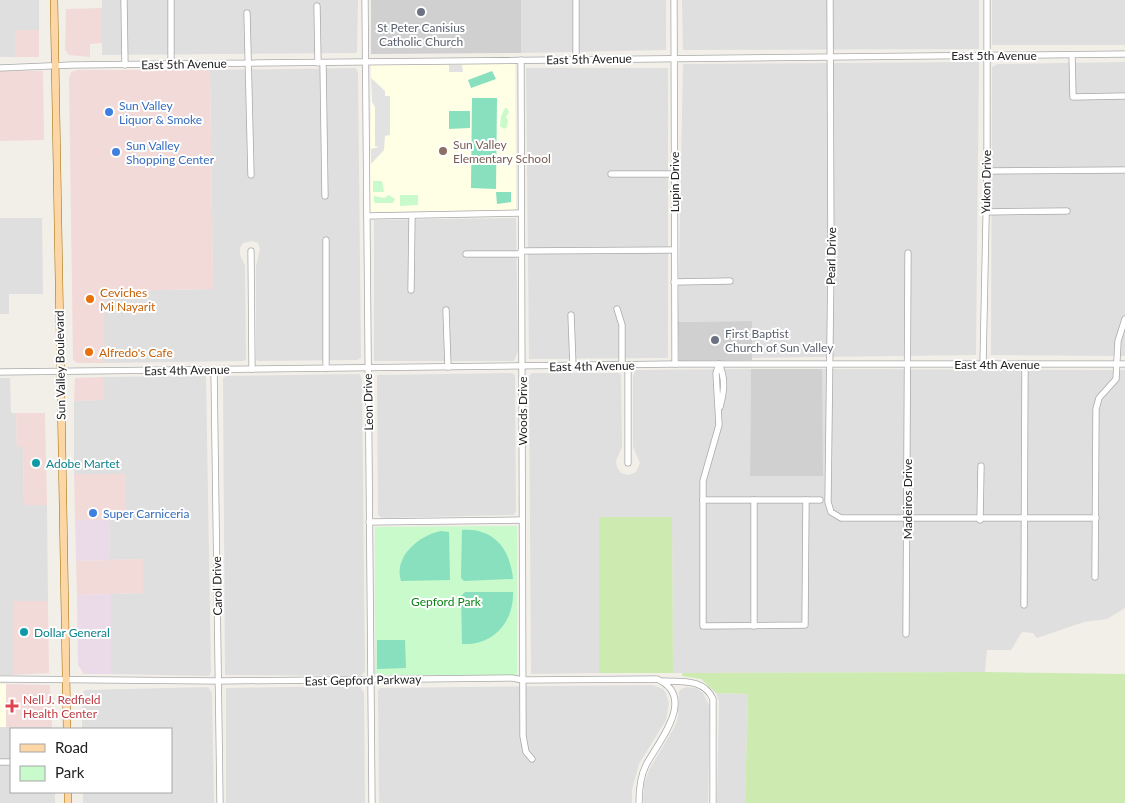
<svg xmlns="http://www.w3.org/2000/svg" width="1125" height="803" font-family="Lato,sans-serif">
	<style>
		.residential { fill: #e0dfdf }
		.commercial { fill: #f2dad9 }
		.industrial { fill: #ebdbe8 }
		.education { fill: #ffffe5 }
		.religious { fill: #d0d0d0 }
		.grass { fill: #cdebb0 }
		.park { fill: #c8facc }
		.pitch { fill: #88e0be }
		.parking { fill: #e2e2e2 }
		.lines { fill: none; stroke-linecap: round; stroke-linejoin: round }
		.minor-casing { stroke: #a9a9a9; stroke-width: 7 }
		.major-casing { stroke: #a06b00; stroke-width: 8 }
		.minor { stroke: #fff; stroke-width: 5.5 }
		.major { stroke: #fcd6a4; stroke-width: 7 }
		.worship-dot { fill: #6b7280; stroke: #fff; stroke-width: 2 }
		.shop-dot { fill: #3f7fe0; stroke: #fff; stroke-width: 2 }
		.education-dot { fill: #8d6e63; stroke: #fff; stroke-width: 2 }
		.food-dot { fill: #e8710a; stroke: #fff; stroke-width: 2 }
		.culture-dot { fill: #0f9aa8; stroke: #fff; stroke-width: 2 }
		.health-dot { fill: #e0444e; stroke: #fff; stroke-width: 2 }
		.labels { text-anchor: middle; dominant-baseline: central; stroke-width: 4; stroke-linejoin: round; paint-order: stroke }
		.worship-label { font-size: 12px; fill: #5b616d; stroke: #fff }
		.street-label { font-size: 12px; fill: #222; stroke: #fff }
		.shop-label { font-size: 12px; fill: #366cbe; stroke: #fff; text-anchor: start }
		.education-label { font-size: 12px; fill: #785e54; stroke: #fff; text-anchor: start }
		.food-label { font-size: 12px; fill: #c56008; stroke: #fff; text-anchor: start }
		.culture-label { font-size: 12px; fill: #0d838f; stroke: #fff; text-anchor: start }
		.park-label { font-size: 12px; fill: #0c8416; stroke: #fff }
		.health-label { font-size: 12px; fill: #be3a42; stroke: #fff; text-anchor: start }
	</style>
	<rect width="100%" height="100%" fill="#f2efe9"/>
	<!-- residential -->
	<g class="residential">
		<path d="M0 0H39V30H15V57H0Z"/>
		<path d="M102 0H358L357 53 102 55Z"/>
		<path d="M521 0H666V50L521 53Z"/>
		<path d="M682 0H979V49L683 50Z"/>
		<rect x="992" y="0" width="133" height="45"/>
		<path d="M979 62 976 355 752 358V321L678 322 683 64Z"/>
		<path d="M1125 62V356L991 355 992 67 998 64Z"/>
		<path d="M356 68 358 73 361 358 357 360 258 361 256 359V266L260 249 258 243 252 241 243 243 240 248V255L245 265 246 359 244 361 103 363 104 291 213 289 210 70Z"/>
		<path d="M526 68H668V358L529 359Z"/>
		<path d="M0 218H42L43 294H9V314H0Z"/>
		<path d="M516 218 518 351 514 361H374V220Z"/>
		<path d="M751 369 750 476H822V369L1125 370V608L1107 619 1084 622 1037 638 1033 633 1022 632 1011 650H987L985 672 673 673 672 517H599V673L531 674 529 376 532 373H619L621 375 622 447 616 461 617 467 621 473 629 475 636 472 640 463 633 447V376L635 370Z"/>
		<path d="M512 373 515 375 516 511 514 515 382 518 378 515 377 375Z"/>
		<path d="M360 374 362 380 365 672 360 676 225 675 223 378 226 376Z"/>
		<path d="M206 376 211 672 209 676 111 674V594L143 593V559L110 560 109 520H125L126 474H74V401L103 400V377Z"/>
		<path d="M0 378H10L11 413H16L17 447H23L24 505H47L48 601H13V675H0Z"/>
		<path d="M653 685 663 689 666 693 669 703 666 720 639 764 632 790V803H379L378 691 380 688Z"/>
		<path d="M360 686 364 693 365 803H226V688Z"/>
		<path d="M208 687 212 693 214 803H83V792H171V729H82V693L85 690Z"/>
		<path d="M687 687 696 688 703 693 710 707 708 803H643L644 784 649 770 675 726 678 717 679 692 681 689Z"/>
		<path d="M716 693 748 694 745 803H717L719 701Z"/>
		<path d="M0 727H52V729H11V792H55V803H0Z"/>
	</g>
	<!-- commercial -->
	<g class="commercial">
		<path d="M102 8V43L90 44V57L69 55 65 50 66 9Z"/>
		<rect x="15" y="30" width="24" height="27"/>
		<path d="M77 70H210L213 289 105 291 103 363H77L73 360 69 78 71 72Z"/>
		<path d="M0 71H43L44 140 0 141Z"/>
		<path d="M103 377 104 400 74 401 75 378Z"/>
		<path d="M16 413H45L47 505H24L23 447H17Z"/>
		<path d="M74 474H126V520H75Z"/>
		<path d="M143 559V593L77 595 76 561Z"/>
		<path d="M13 601H48L49 673 13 675Z"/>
		<path d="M6 684 50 685 52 727H6Z"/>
	</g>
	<!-- industrial -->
	<g class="industrial">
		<path d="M75 520H109L110 560 76 561Z"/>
		<path d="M111 594V674H84L78 665 77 595Z"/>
	</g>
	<!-- education -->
	<g class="education">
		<path d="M515 64 516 210 370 212 371 65Z"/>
		<rect x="0" y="684" width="6" height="43"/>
	</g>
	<!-- religious -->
	<g class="religious">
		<path d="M371 0H521V53L371 54Z"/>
		<path d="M752 321V360L679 361 678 322Z"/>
		<path d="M751 369H822L823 476H750Z"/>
	</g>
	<!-- grass -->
	<g class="grass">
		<path d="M599 517H672L673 673H599Z"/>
		<path d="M985 672 1125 674V803H745L748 694 716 693 701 679 682 676V673Z"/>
	</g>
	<!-- park -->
	<g class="park">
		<path d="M505 108H507L509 112 506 117 508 120 507 127 504 129 500 126 501 116Z"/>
		<path d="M373 181H382L384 192H373Z"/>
		<path d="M389 195 395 199 393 203H375L374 201V196L384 198Z"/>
		<path d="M400 195H418V205L400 206Z"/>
		<path d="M517 526V675H375V527Z"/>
	</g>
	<!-- pitch -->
	<g class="pitch">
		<path d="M492 71 496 79 471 88 468 80Z"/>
		<path d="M472 98H497L496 189 471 188Z"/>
		<path d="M449 111H470V128L449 129Z"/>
		<path d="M496 192H511V202L497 204Z"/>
		<path d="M462 530C494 528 510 549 513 579L464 581 461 578Z"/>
		<path d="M441 531 449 532 450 580 401 581C393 556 420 535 441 531Z"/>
		<path d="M465 592H513C514 622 493 646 462 644L461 596Z"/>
		<path d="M377 640H405L406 668 377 669Z"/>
	</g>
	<!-- parking -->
	<g class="parking">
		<path d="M449 65H462L463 72H449Z"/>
		<path d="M371 78 385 91V96H390V135L385 136 384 150 371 164V149L379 147 375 146V107L372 102Z"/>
	</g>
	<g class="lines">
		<defs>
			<g id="minor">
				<path d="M124 0 125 65"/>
				<path d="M171 0V65"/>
				<path d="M365 0 372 803"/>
				<path d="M674 0 675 364"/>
				<path d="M830 0 831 260 828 502 831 512 841 518H1096"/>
				<path d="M317 6 318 63"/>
				<path d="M247 13 251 175"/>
				<path d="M1072 55 1073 97 1125 96"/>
				<path d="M521 60 523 736 526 752 532 759"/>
				<path d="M576 60V0"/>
				<path d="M323 63 325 196"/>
				<path d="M0 68 72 65 1125 54"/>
				<path d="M987 171 1125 170"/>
				<path d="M611 174H673"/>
				<path d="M985 212 1067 211"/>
				<path d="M367 216 521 213"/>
				<path d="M326 240V368"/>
				<path d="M251 251 252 369"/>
				<path d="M521 251 674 250"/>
				<path d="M466 254H521"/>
				<path d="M674 282 730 281"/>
				<path d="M411 290 412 216"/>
				<path d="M617 309 622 325V366"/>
				<path d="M446 310 448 367"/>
				<path d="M571 315 573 366"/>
				<path d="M719 364 716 373 719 425 703 481V626L805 625 806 500"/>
				<path d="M719 364C726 379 724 392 720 407"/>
				<path d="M983 364 987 171V0"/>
				<path d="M628 365V463"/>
				<path d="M214 370 220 803"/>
				<path d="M0 372 675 364H1125"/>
				<path d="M703 500H820"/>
				<path d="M754 500V626"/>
				<path d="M980 520 981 466"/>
				<path d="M369 522 522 520"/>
				<path d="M1095 577 1096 409 1099 398 1116 379 1118 341 1125 319"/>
				<path d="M1024 605 1025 364"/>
				<path d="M906 634 908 253"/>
				<path d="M0 679 218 681 512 678 523 680 657 679C698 697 658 742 646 765 640 777 639 790 639 803"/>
				<path d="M664 681C684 682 704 679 713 699V803"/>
				<path d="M0 762H11"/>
			</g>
			<g id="major">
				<path d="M54 0 67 729"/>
				<path d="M68 792V803"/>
			</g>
		</defs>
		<!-- minor casing -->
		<use href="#minor" class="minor-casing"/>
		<!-- major casing -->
		<use href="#major" class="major-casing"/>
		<!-- minor -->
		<use href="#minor" class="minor"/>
		<!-- major -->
		<use href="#major" class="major"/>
	</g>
	<!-- markers -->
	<g class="worship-dot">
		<circle cx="421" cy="12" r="5"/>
		<circle cx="715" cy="340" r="5"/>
	</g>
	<g class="shop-dot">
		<circle cx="109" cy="112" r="5"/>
		<circle cx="116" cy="152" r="5"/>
		<circle cx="93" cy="513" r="5"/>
	</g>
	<circle class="education-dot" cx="443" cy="151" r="5"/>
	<g class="food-dot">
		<circle cx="90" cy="299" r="5"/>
		<circle cx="89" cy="352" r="5"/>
	</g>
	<g class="culture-dot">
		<circle cx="36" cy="463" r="5"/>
		<circle cx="24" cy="632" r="5"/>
	</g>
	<path class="health-dot" d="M9.5 698.5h5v5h5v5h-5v5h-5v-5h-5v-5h5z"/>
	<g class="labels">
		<!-- worship labels -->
		<g class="worship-label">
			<text x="421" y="27">St Peter Canisius<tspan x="421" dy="14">Catholic Church</tspan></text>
			<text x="725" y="333" text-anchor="start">First Baptist<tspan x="725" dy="14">Church of Sun Valley</tspan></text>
		</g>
		<!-- street labels -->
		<g class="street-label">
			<text x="994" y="55">East 5th Avenue</text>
			<text transform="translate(589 59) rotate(-1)">East 5th Avenue</text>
			<text transform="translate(184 64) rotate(-1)">East 5th Avenue</text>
			<text transform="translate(674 182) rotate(-90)">Lupin Drive</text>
			<text transform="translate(986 182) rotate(-89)">Yukon Drive</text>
			<text transform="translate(831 256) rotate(-89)">Pearl Drive</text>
			<text x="997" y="364">East 4th Avenue</text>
			<text transform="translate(60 365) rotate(-91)">Sun Valley Boulevard</text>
			<text transform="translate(592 366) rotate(-1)">East 4th Avenue</text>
			<text transform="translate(187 370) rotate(-1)">East 4th Avenue</text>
			<text transform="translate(368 402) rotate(-91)">Leon Drive</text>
			<text transform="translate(522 411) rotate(-90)">Woods Drive</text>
			<text transform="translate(907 499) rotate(-90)">Madeiros Drive</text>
			<text transform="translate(217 586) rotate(-91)">Carol Drive</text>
			<text transform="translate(363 680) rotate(-1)">East Gepford Parkway</text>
		</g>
		<!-- shop labels -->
		<g class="shop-label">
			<text x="119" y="105">Sun Valley<tspan x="119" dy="14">Liquor &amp; Smoke</tspan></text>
			<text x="126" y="145">Sun Valley<tspan x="126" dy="14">Shopping Center</tspan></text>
			<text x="103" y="513">Super Carniceria</text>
		</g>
		<!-- education labels -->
		<g class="education-label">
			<text x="453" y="144">Sun Valley<tspan x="453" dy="14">Elementary School</tspan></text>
		</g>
		<!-- food labels -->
		<g class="food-label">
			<text x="100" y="292">Ceviches<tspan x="100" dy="14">Mi Nayarit</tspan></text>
			<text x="99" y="352">Alfredo's Cafe</text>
		</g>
		<!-- culture labels -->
		<g class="culture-label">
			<text x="46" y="463">Adobe Martet</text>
			<text x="34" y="632">Dollar General</text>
		</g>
		<!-- park labels -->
		<g class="park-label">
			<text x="446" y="601">Gepford Park</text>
		</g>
		<!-- health labels -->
		<g class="health-label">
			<text x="23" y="699">Nell J. Redfield<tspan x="23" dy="14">Health Center</tspan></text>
		</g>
	</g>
	<!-- legend -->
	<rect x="10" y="728" width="162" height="65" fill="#ffffff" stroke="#a7a7a7"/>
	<rect x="20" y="744" width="25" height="8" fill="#fcd6a4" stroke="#a7a7a7"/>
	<text x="55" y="753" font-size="15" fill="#222222">Road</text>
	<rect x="20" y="766" width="25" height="15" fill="#c8facc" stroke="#a7a7a7"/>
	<text x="55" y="778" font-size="15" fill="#222222">Park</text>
</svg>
